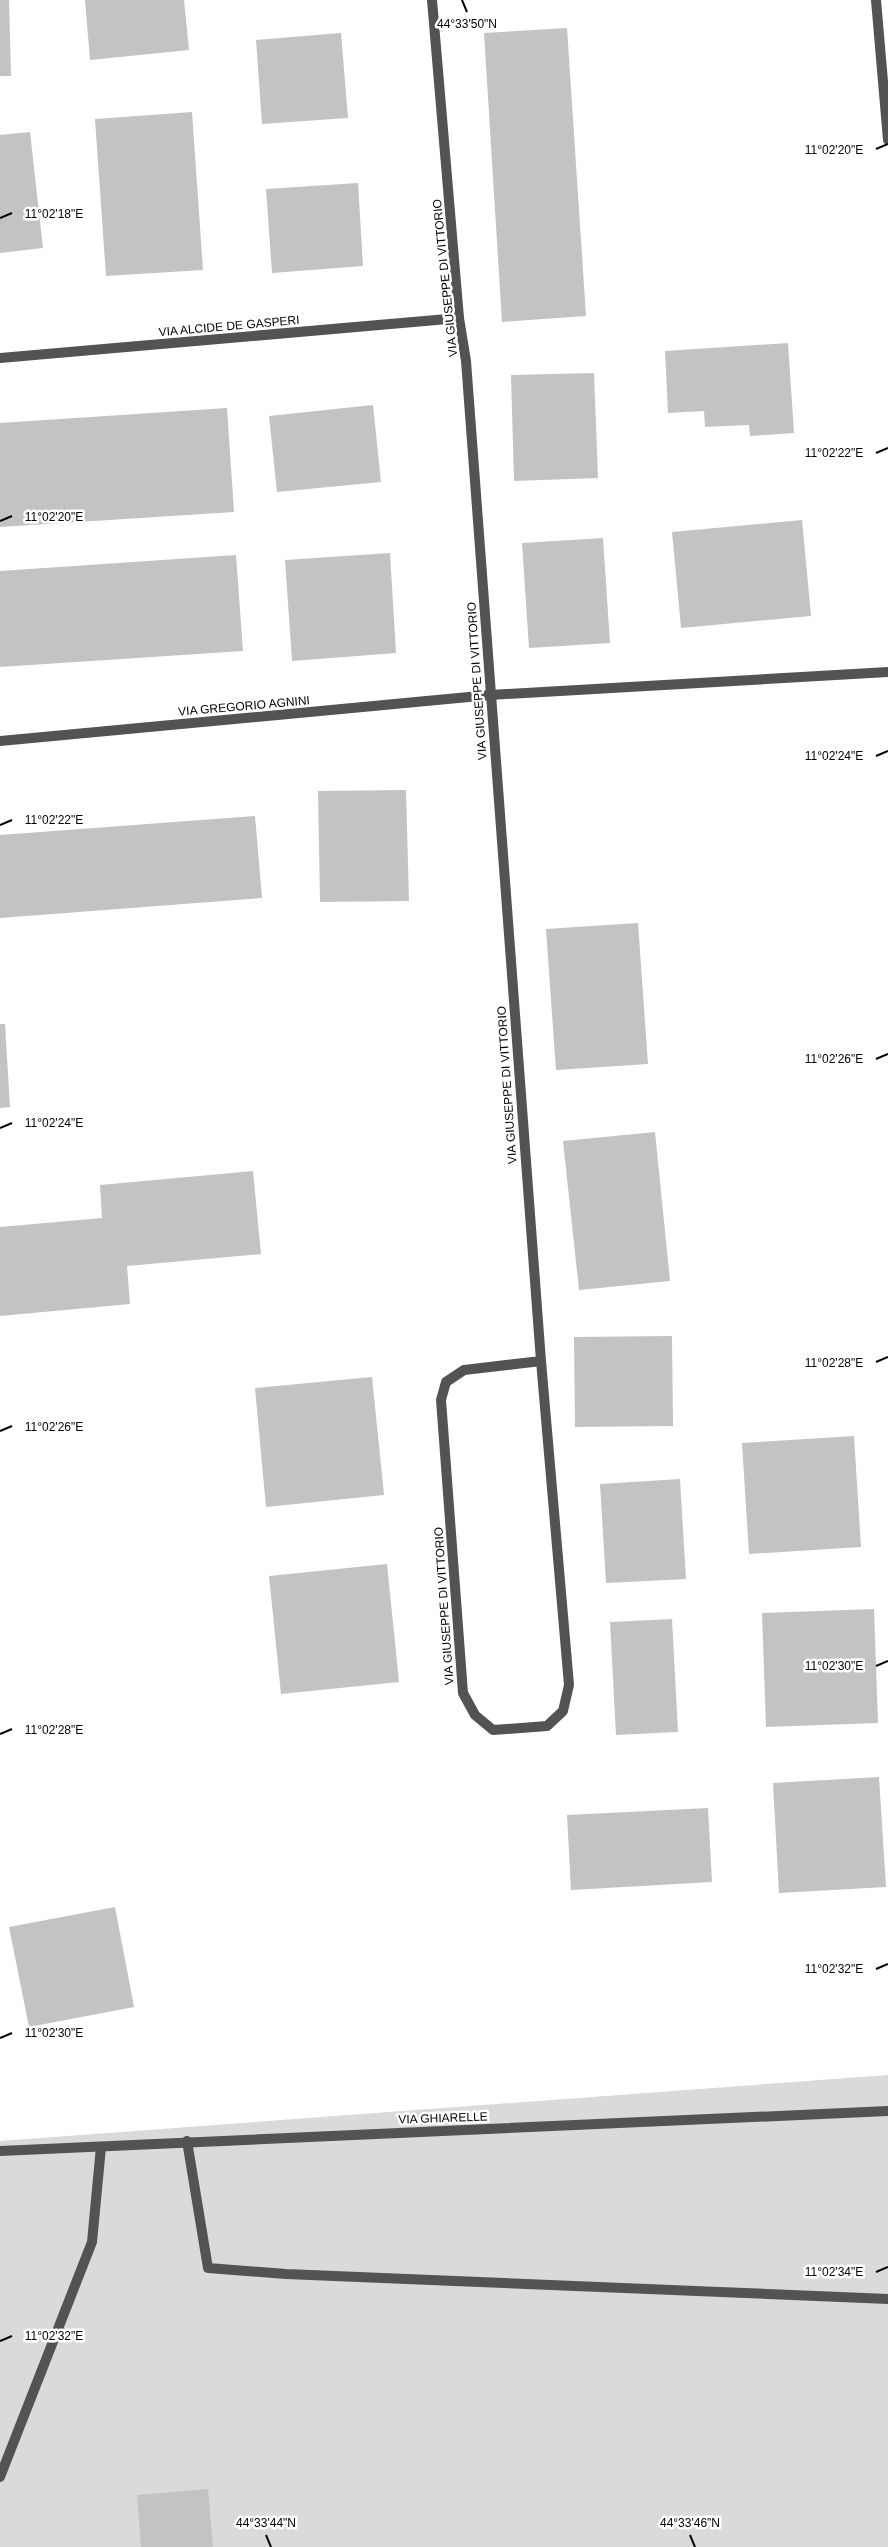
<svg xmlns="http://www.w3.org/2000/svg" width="888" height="2547" font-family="Helvetica,sans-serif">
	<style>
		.green { fill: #dadada }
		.building { fill: #c3c3c3 }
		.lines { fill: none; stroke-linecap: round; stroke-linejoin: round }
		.minor { stroke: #535353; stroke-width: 10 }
		.ticks { fill: none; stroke: #000; stroke-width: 2 }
		.labels { text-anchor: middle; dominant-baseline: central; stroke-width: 5; stroke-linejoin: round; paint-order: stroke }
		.street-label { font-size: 12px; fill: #000; stroke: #fff }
		.ticks-label { font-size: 12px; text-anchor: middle; fill: #000; stroke: #fff; stroke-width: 5; stroke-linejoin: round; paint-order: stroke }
	</style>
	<rect width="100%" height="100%" fill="#fff"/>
	<!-- green -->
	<path class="green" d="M888 2075V2547H0V2141Z"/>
	<!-- building -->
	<g class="building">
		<path d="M0 0H9L11 76H0Z"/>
		<path d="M85 0H184L189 50 90 60Z"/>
		<path d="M567 28 586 316 502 322 484 33Z"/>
		<path d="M341 33 348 118 262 124 256 40Z"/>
		<path d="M192 112 203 270 106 276 95 119Z"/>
		<path d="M30 132 43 248 0 253V135Z"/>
		<path d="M358 183 363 266 272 273 266 189Z"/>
		<path d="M788 343 794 433 750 436 749 425 705 427 704 411 668 413 665 351Z"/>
		<path d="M594 373 598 478 514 481 511 375Z"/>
		<path d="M373 405 381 482 277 492 269 416Z"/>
		<path d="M227 408 234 512 0 527V423Z"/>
		<path d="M802 520 811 616 681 628 672 532Z"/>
		<path d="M603 538 610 643 529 648 522 543Z"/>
		<path d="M390 553 396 653 292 661 285 560Z"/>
		<path d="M236 555 243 651 0 667V571Z"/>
		<path d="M406 790 409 901 320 902 318 791Z"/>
		<path d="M255 816 262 898 0 918V835Z"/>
		<path d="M638 923 648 1064 556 1070 546 929Z"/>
		<path d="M0 1024H5L10 1107 0 1108Z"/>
		<path d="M655 1132 670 1281 579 1290 563 1141Z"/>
		<path d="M253 1171 261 1254 127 1266 130 1304 0 1316V1227L102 1218 100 1185Z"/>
		<path d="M672 1336 673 1426 575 1427 574 1337Z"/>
		<path d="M372 1377 384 1495 266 1507 255 1388Z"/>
		<path d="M854 1436 861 1547 749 1554 742 1443Z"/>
		<path d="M680 1479 686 1579 606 1583 600 1484Z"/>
		<path d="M387 1564 399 1682 281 1694 269 1576Z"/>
		<path d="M874 1609 878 1723 766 1727 762 1613Z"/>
		<path d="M672 1619 678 1732 616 1735 610 1622Z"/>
		<path d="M879 1777 886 1887 779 1893 773 1783Z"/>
		<path d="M708 1808 712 1882 571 1890 567 1815Z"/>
		<path d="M115 1907 134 2007 29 2027 9 1927Z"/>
		<path d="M208 2489 213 2547H141L137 2495Z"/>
	</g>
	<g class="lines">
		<!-- minor -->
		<g class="minor">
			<path d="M432 0 459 318 466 361 541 1361 569 1685 563 1711 547 1726 493 1730 475 1715 463 1693 441 1400 446 1382 464 1370 541 1361"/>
			<path d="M876 0 888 140"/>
			<path d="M0 358 459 318"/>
			<path d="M0 741 490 695 888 672"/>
			<path d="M187 2141 208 2268 286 2274 888 2299"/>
			<path d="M0 2151 888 2111"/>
			<path d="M0 2477 92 2242 101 2147"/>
		</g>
	</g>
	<!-- ticks -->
	<path class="ticks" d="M462 0 467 12M876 149 888 144M0 218 12 213M876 453 888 448M0 521 12 516M876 756 888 751M0 825 12 820M876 1059 888 1054M0 1128 12 1123M876 1362 888 1357M0 1431 12 1426M876 1666 888 1661M0 1734 12 1729M876 1969 888 1964M0 2038 12 2033M876 2272 888 2267M0 2341 12 2336M266 2535 271 2547M690 2535 695 2547"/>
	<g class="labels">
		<!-- street labels -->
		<g class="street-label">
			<text transform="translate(445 278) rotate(-96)">VIA GIUSEPPE DI VITTORIO</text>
			<text transform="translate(229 326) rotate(-5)">VIA ALCIDE DE GASPERI</text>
			<text transform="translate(477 681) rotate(-94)">VIA GIUSEPPE DI VITTORIO</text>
			<text transform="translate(244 706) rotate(-5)">VIA GREGORIO AGNINI</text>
			<text transform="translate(507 1085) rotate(-94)">VIA GIUSEPPE DI VITTORIO</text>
			<text transform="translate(444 1606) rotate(-94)">VIA GIUSEPPE DI VITTORIO</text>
			<text transform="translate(443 2118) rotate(-2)">VIA GHIARELLE</text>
		</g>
	</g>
	<g class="ticks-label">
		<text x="467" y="28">44°33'50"N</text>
		<text x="834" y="154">11°02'20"E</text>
		<text x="54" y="218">11°02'18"E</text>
		<text x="834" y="457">11°02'22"E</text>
		<text x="54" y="521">11°02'20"E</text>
		<text x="834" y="760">11°02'24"E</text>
		<text x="54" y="824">11°02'22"E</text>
		<text x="834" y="1063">11°02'26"E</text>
		<text x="54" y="1127">11°02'24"E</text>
		<text x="834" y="1367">11°02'28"E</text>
		<text x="54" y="1431">11°02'26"E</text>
		<text x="834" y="1670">11°02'30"E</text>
		<text x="54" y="1734">11°02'28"E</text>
		<text x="834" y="1973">11°02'32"E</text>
		<text x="54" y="2037">11°02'30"E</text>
		<text x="834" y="2276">11°02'34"E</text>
		<text x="54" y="2340">11°02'32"E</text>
		<text x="266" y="2527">44°33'44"N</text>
		<text x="690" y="2527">44°33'46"N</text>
	</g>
</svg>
